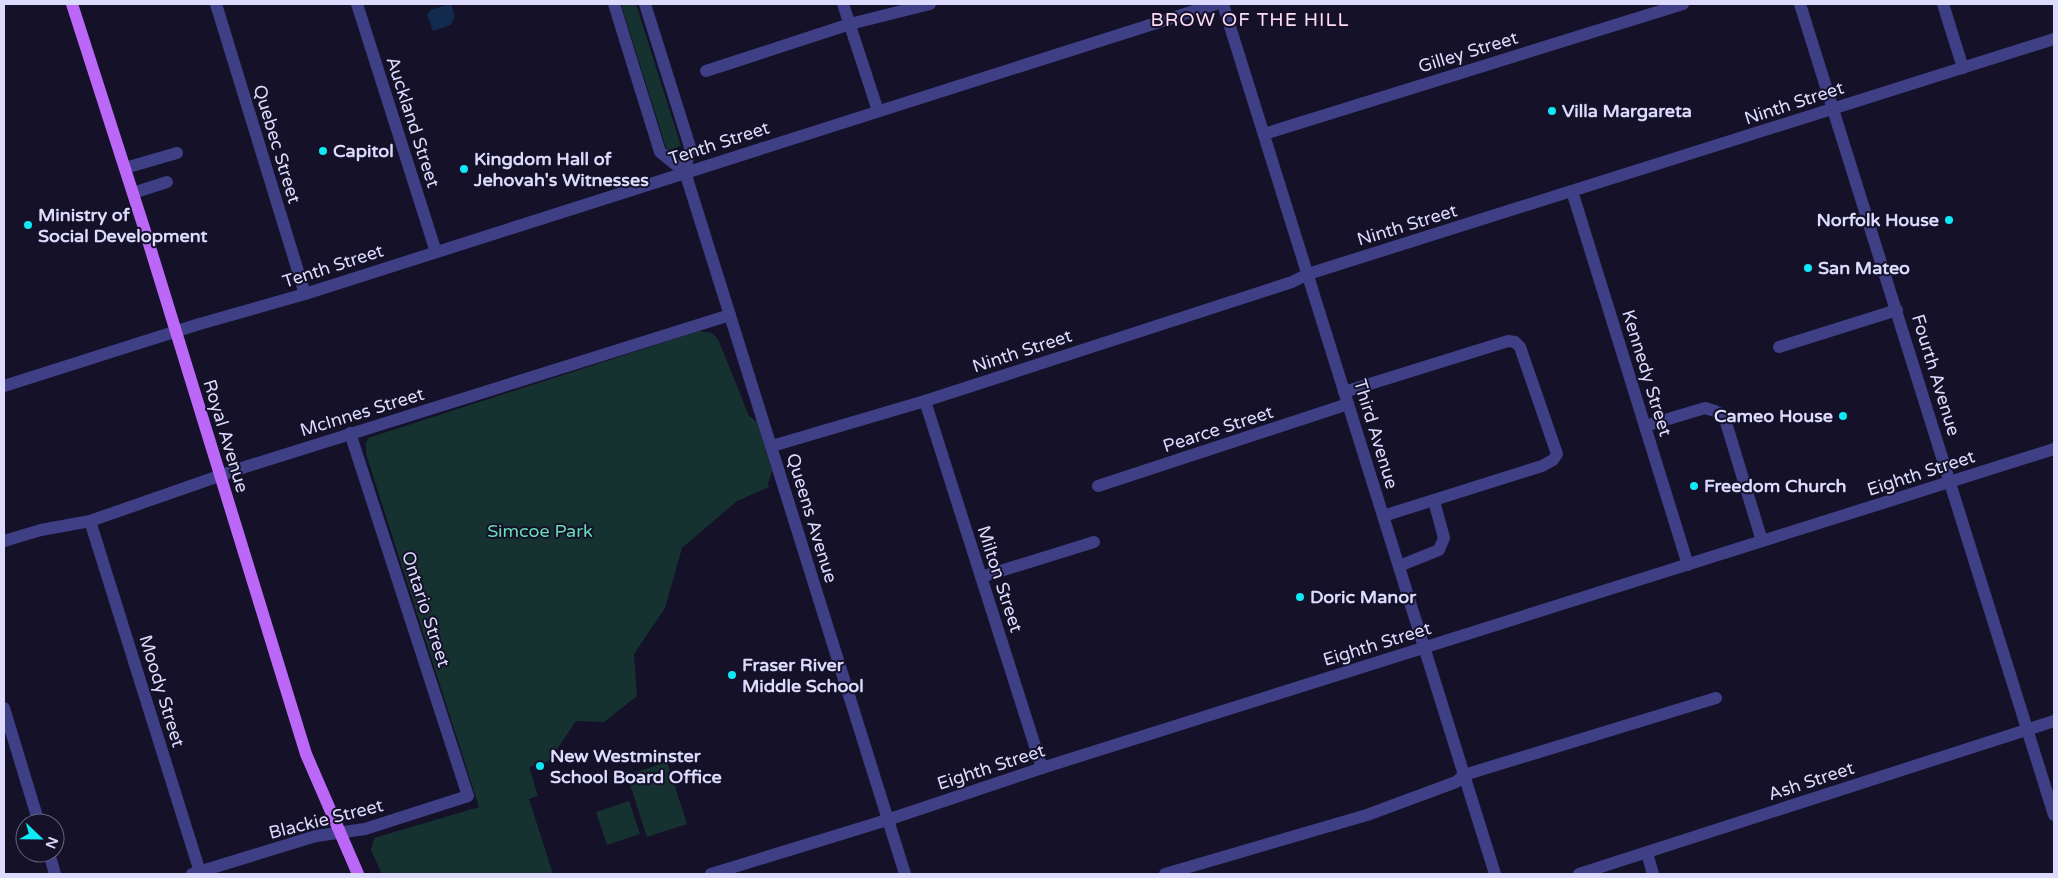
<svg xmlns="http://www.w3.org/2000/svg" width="2058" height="878" font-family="'Varela Round',sans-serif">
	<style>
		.green { fill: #153230 }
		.water { fill: #112a4d }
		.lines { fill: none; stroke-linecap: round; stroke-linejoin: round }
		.minor { stroke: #3f3f85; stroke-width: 12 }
		.major { stroke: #bb67f8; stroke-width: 12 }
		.poi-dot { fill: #0fe9f5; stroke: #141129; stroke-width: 2 }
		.labels { text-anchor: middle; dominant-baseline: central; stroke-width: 4; stroke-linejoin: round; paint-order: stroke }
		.street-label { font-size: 18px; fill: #dddbfd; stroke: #141129 }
		.poi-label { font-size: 18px; font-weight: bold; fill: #dddbfd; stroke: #141129; text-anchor: start }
		.park-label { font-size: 18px; fill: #68dcb9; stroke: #141129 }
		.neighbourhood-label { font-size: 19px; letter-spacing: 1px; fill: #fedcf3; stroke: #141129 }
	</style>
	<rect width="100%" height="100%" fill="#141129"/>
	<!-- green -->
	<g class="green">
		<path d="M621 4H636L681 146 667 151Z"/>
		<path d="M699 331 712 333 718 339 749 416 757 422 772 471 768 484 769 487 737 501 682 548 665 608 634 654 637 696 604 722 576 721 549 761 529 767 538 796 529 799 553 874H382L371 850 374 838 479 807 366 454V443L368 438Z"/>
		<path d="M667 762 687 824 647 837 627 775Z"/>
		<path d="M629 801 640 834 607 845 596 812Z"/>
	</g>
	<!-- water -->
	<path class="water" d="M451 4 455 16 451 25 433 31 427 15 430 10Z"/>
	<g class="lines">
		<!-- minor -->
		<g class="minor">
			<path d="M216 4 305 294"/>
			<path d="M357 4 436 252"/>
			<path d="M614 4 660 152 685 172"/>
			<path d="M645 4 690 147 685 172 905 874"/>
			<path d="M843 4 878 111"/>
			<path d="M1223 4 1495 874"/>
			<path d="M1800 4 2054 815"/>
			<path d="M1943 4 1963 68"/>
			<path d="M706 71 850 24 930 4"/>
			<path d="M1264 134 1683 4"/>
			<path d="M125 168 177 153"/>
			<path d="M1572 191 1688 565"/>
			<path d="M133 193 167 182"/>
			<path d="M1779 347 1897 310"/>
			<path d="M4 386 196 325 305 294 1216 4"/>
			<path d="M1344 392 1508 341 1515 342 1520 347 1557 454 1553 460 1542 466 1383 516"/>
			<path d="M925 401 1042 768"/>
			<path d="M1645 426 1705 408 1715 411 1724 416 1762 541"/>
			<path d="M772 446 925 401 1292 282 1308 274 2054 39"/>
			<path d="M1098 486 1348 404"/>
			<path d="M90 521 200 872"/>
			<path d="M4 541 41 530 90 521 245 467 730 315"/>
			<path d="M1399 566 1439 550 1444 538 1434 501"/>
			<path d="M981 577 1094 542"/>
			<path d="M4 708 39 823"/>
			<path d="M49 853 55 874"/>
			<path d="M1647 853 1653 874"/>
			<path d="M192 874 316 836 365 829 468 796 350 433"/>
			<path d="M711 874 887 820 1042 768 2054 449"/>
			<path d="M1165 874 1367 815 1456 782 1464 775 1716 698"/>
			<path d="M1579 874 2054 721"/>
		</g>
		<!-- major -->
		<path class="major" d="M72 4 145 231 306 754 358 874"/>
	</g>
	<!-- markers -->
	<g class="poi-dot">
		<circle cx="1552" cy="111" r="5"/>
		<circle cx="323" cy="151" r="5"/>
		<circle cx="464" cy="169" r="5"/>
		<circle cx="1949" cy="220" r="5"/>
		<circle cx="28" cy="225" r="5"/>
		<circle cx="1808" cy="268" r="5"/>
		<circle cx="1843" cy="416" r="5"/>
		<circle cx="1694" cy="486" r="5"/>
		<circle cx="1300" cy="597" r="5"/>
		<circle cx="732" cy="675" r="5"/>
		<circle cx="540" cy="766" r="5"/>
	</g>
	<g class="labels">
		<!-- street labels -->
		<g class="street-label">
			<text transform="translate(1468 52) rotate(-17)">Gilley Street</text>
			<text transform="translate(1794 103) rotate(-18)">Ninth Street</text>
			<text transform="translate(413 122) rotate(72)">Auckland Street</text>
			<text transform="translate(719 143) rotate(-18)">Tenth Street</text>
			<text transform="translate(277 144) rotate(73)">Quebec Street</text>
			<text transform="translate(1407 225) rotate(-17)">Ninth Street</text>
			<text transform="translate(333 266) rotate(-18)">Tenth Street</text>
			<text transform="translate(1022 351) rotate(-18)">Ninth Street</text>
			<text transform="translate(1647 373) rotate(73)">Kennedy Street</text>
			<text transform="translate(1936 375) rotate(73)">Fourth Avenue</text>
			<text transform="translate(362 412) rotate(-17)">McInnes Street</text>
			<text transform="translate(1218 429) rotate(-18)">Pearce Street</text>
			<text transform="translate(1376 434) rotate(73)">Third Avenue</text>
			<text transform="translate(226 436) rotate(73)">Royal Avenue</text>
			<text transform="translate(1921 473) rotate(-18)">Eighth Street</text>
			<text transform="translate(812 518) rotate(73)">Queens Avenue</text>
			<text transform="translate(1000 579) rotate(72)">Milton Street</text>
			<text transform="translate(426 609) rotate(72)">Ontario Street</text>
			<text transform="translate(1377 644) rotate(-17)">Eighth Street</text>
			<text transform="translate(162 691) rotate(73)">Moody Street</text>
			<text transform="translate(991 767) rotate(-18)">Eighth Street</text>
			<text transform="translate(1811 781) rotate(-18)">Ash Street</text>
			<text transform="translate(326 819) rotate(-14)">Blackie Street</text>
		</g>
		<!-- poi labels -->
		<g class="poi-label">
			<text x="1562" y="111">Villa Margareta</text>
			<text x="333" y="151">Capitol</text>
			<text x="474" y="159">Kingdom Hall of<tspan x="474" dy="21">Jehovah's Witnesses</tspan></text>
			<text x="38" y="215">Ministry of<tspan x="38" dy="21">Social Development</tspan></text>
			<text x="1939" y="220" text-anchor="end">Norfolk House</text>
			<text x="1818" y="268">San Mateo</text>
			<text x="1833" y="416" text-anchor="end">Cameo House</text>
			<text x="1704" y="486">Freedom Church</text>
			<text x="1310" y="597">Doric Manor</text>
			<text x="742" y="665">Fraser River<tspan x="742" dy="21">Middle School</tspan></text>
			<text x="550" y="756">New Westminster<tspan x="550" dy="21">School Board Office</tspan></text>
		</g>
		<!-- park labels -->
		<g class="park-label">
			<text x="540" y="531">Simcoe Park</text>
		</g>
		<!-- neighbourhood labels -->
		<g class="neighbourhood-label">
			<text x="1250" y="20">BROW OF THE HILL</text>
		</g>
	</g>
	<!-- border -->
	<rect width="2058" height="878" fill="none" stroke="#dddbfd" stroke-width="10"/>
	<!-- north arrow -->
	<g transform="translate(40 838) rotate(112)"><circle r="24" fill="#141129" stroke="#64627e"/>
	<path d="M0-4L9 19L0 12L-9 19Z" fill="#0fe9f5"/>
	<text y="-8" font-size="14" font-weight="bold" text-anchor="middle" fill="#dddbfd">N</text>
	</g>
</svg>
